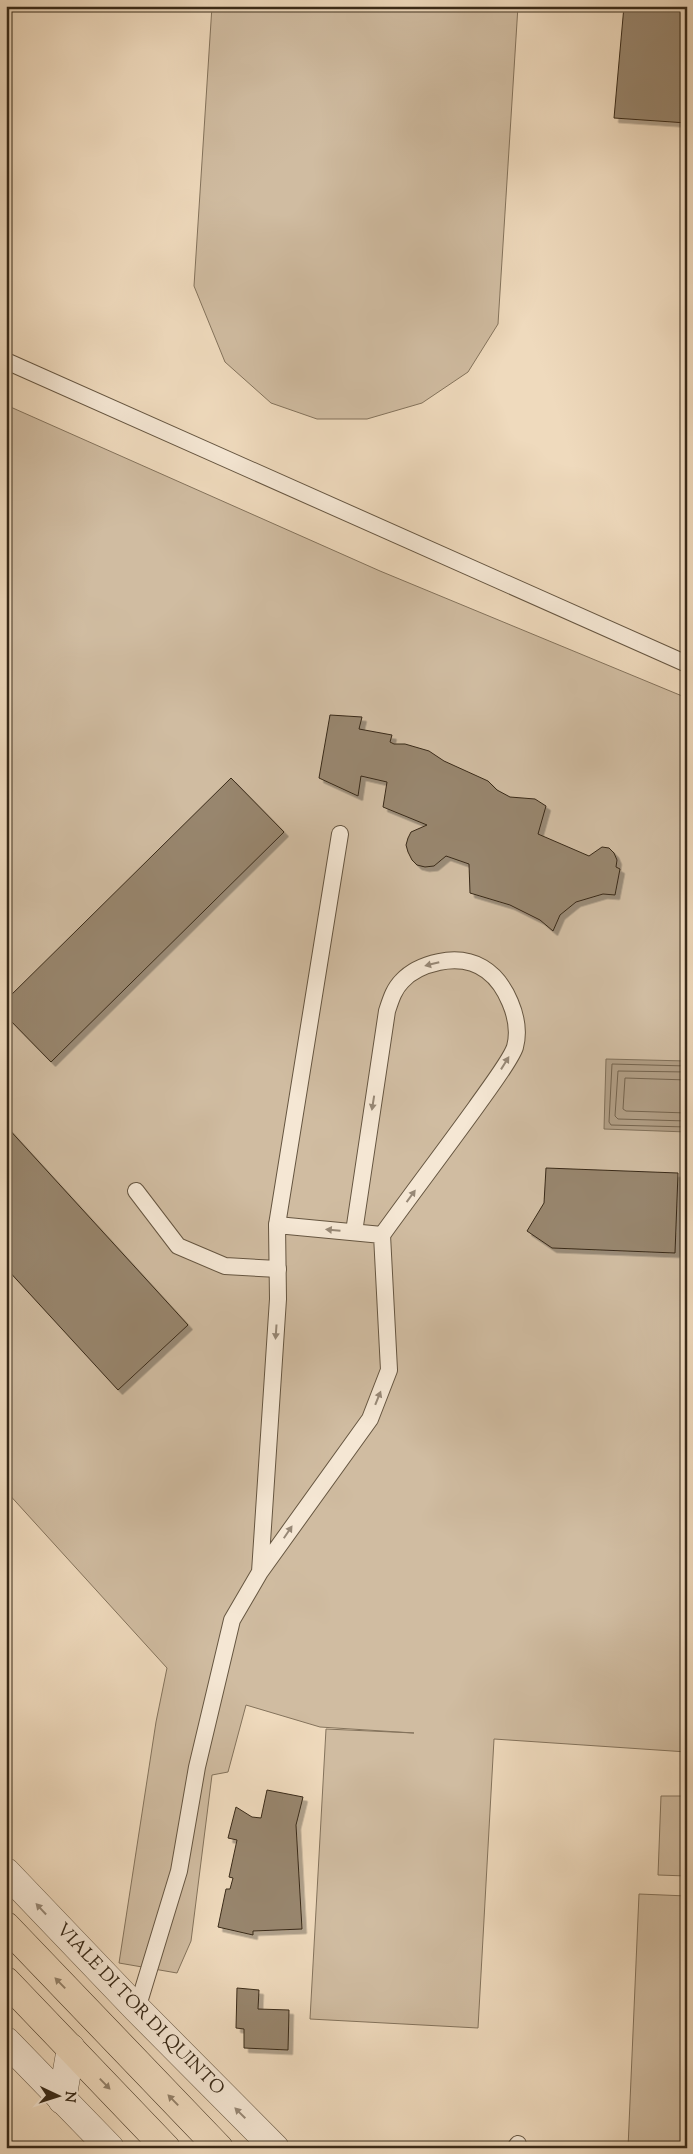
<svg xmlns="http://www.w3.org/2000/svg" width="693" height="2154" font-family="'Sorts Mill Goudy',serif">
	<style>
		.green { fill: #d0bca1; stroke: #84735c }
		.water { fill: #b19e85; stroke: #817059 }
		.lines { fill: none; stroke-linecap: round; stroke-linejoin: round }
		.shore { stroke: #75644e; stroke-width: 1 }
		.building { fill: #98866e; stroke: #392a18; filter: url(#shadow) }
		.service-casing { stroke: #665641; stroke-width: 18 }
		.minor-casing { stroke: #665641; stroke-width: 29 }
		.primary-casing { stroke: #392a18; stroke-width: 29 }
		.service { stroke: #f5e7d4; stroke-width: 16 }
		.minor { stroke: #f5e7d4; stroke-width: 28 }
		.primary { stroke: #efdabd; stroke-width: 28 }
		.oneway { fill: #978876 }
		.oneway2 { fill: #94826a }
		.labels { text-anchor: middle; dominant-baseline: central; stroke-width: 4; stroke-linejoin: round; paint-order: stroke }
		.street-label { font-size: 18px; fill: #392a18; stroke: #f5e7d4 }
	</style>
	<defs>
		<filter id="shadow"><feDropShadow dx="4.5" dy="4.5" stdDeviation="0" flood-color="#0004"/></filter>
	</defs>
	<rect width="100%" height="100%" fill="#efdabd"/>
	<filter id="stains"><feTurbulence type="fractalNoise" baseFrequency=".004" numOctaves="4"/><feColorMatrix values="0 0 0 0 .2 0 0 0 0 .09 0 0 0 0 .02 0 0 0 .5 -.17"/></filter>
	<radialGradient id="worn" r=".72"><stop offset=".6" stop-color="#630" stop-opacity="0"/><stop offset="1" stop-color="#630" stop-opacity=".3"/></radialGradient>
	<!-- green -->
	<g class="green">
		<path d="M212 6H518L498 324 468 372 422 403 367 419H317L271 403 225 362 194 286Z"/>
		<path d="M6 405 380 571 687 698V1752L494 1739 478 2028 310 2019 326 1729 414 1733 320 1727 246 1705 228 1772 212 1775 191 1941 177 1973 119 1963 156 1722 167 1668 6 1491Z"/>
		<path d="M661 1796H687V1876L658 1875Z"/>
		<path d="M639 1894 687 1896V2148H628Z"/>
	</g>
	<!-- water -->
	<path class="water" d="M606 1059 687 1061V1132L604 1129Z"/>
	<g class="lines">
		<!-- shore -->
		<g class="shore">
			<path d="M687 1066 612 1064 609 1122 611 1125 687 1127"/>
			<path d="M687 1072 618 1071 615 1116 618 1119 687 1121"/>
			<path d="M687 1080 625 1078 623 1109 626 1111 687 1113"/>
		</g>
	</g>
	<!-- building -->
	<g class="building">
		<path d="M624 6H687V123L614 118Z"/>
		<path d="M330 715 362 717 359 729 392 735 390 742 394 744H405L429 751 444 761 488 781 497 790 510 797 535 799 546 806 538 834 589 856 602 847 609 848 614 853 617 860 616 867 620 869 615 895 603 894 576 902 560 915 553 931 540 920 510 905 470 893 469 864 446 856 434 866 425 867 417 865 412 860 408 852 406 845 408 838 411 832 427 825 383 807 387 782 361 776 358 796 319 778Z"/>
		<path d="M231 778 284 832 51 1062 6 1016V1000Z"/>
		<path d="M6 1126 188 1325 118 1390 6 1268Z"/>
		<path d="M546 1168 678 1173 675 1253 552 1248 527 1231 544 1203Z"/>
		<path d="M267 1790 303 1797 296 1825 302 1929 253 1931V1935L218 1927 226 1889H230L233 1878 229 1877 237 1840 228 1838 236 1807 252 1817 261 1818Z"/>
		<path d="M237 1988 259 1990 258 2009 289 2010 288 2050 244 2048V2029L236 2028Z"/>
	</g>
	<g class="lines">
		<defs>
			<g id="service">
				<path d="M6 361 687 664"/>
				<path d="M136 1191 178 1246 225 1266 278 1269"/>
				<path d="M277 1225 340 834"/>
				<path d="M354 1232 387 1011C391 999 394 989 402 981 412 970 425 965 439 962 473 955 497 971 510 1002 516 1016 519 1032 515 1047 511 1060 485 1094 476 1107 445 1150 413 1192 382 1235"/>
				<path d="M137 2009 179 1871 197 1767 232 1620 260 1572 370 1419 389 1370 382 1235 277 1225 278 1299 260 1572"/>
				<path d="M515 2148 518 2144"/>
			</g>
			<g id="minor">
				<path id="s1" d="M6 1872 137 2009 275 2148"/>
				<path d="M6 2041 110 2148"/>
				<path d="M62 2100 71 2048"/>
			</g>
			<g id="primary">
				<path d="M6 1926 219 2148"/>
				<path d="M6 1981 166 2148"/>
			</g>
		</defs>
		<!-- service casing -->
		<use href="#service" class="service-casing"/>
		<!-- minor casing -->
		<use href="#minor" class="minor-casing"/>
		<!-- primary casing -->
		<use href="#primary" class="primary-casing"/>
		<!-- service -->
		<use href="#service" class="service"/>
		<!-- minor -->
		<use href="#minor" class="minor"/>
		<!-- primary -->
		<use href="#primary" class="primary"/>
	</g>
	<!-- one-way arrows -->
	<defs><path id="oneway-solid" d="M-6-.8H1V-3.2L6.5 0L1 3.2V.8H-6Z" transform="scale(1.25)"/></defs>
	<g class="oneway">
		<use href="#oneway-solid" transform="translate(432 964) rotate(166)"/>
		<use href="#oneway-solid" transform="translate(505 1063) rotate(-58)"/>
		<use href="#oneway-solid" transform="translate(373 1103) rotate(99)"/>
		<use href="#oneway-solid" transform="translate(411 1196) rotate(-54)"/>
		<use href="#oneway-solid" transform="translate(333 1230) rotate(-175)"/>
		<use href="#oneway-solid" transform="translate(276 1332) rotate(94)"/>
		<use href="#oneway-solid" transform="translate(378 1398) rotate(-68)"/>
		<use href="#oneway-solid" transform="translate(288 1532) rotate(-56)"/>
		<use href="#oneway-solid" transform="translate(41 1909) rotate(-133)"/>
		<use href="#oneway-solid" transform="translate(240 2113) rotate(-135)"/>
	</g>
	<g class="oneway2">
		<use href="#oneway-solid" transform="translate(60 1983) rotate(-134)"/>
		<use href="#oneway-solid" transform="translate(105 2084) rotate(46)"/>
		<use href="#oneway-solid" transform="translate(173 2100) rotate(-134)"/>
	</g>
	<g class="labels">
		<!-- street labels -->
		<g class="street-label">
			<text stroke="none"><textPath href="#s1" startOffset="192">VIALE DI TOR DI QUINTO</textPath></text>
		</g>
	</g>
	<!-- margin -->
	<rect width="693" height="2154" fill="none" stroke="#efdabd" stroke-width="25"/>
	<rect x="8" y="8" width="678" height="2139" fill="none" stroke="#392a18" stroke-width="2.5"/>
	<rect x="12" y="12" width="668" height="2129" fill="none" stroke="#392a18"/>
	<!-- north arrow -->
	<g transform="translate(58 2096) rotate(94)" stroke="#f5e7d4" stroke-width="4" paint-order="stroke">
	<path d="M0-4L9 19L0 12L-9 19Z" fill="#392a18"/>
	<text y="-8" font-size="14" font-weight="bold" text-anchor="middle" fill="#392a18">N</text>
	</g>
	<rect width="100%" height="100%" filter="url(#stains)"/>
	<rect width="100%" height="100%" fill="url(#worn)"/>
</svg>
